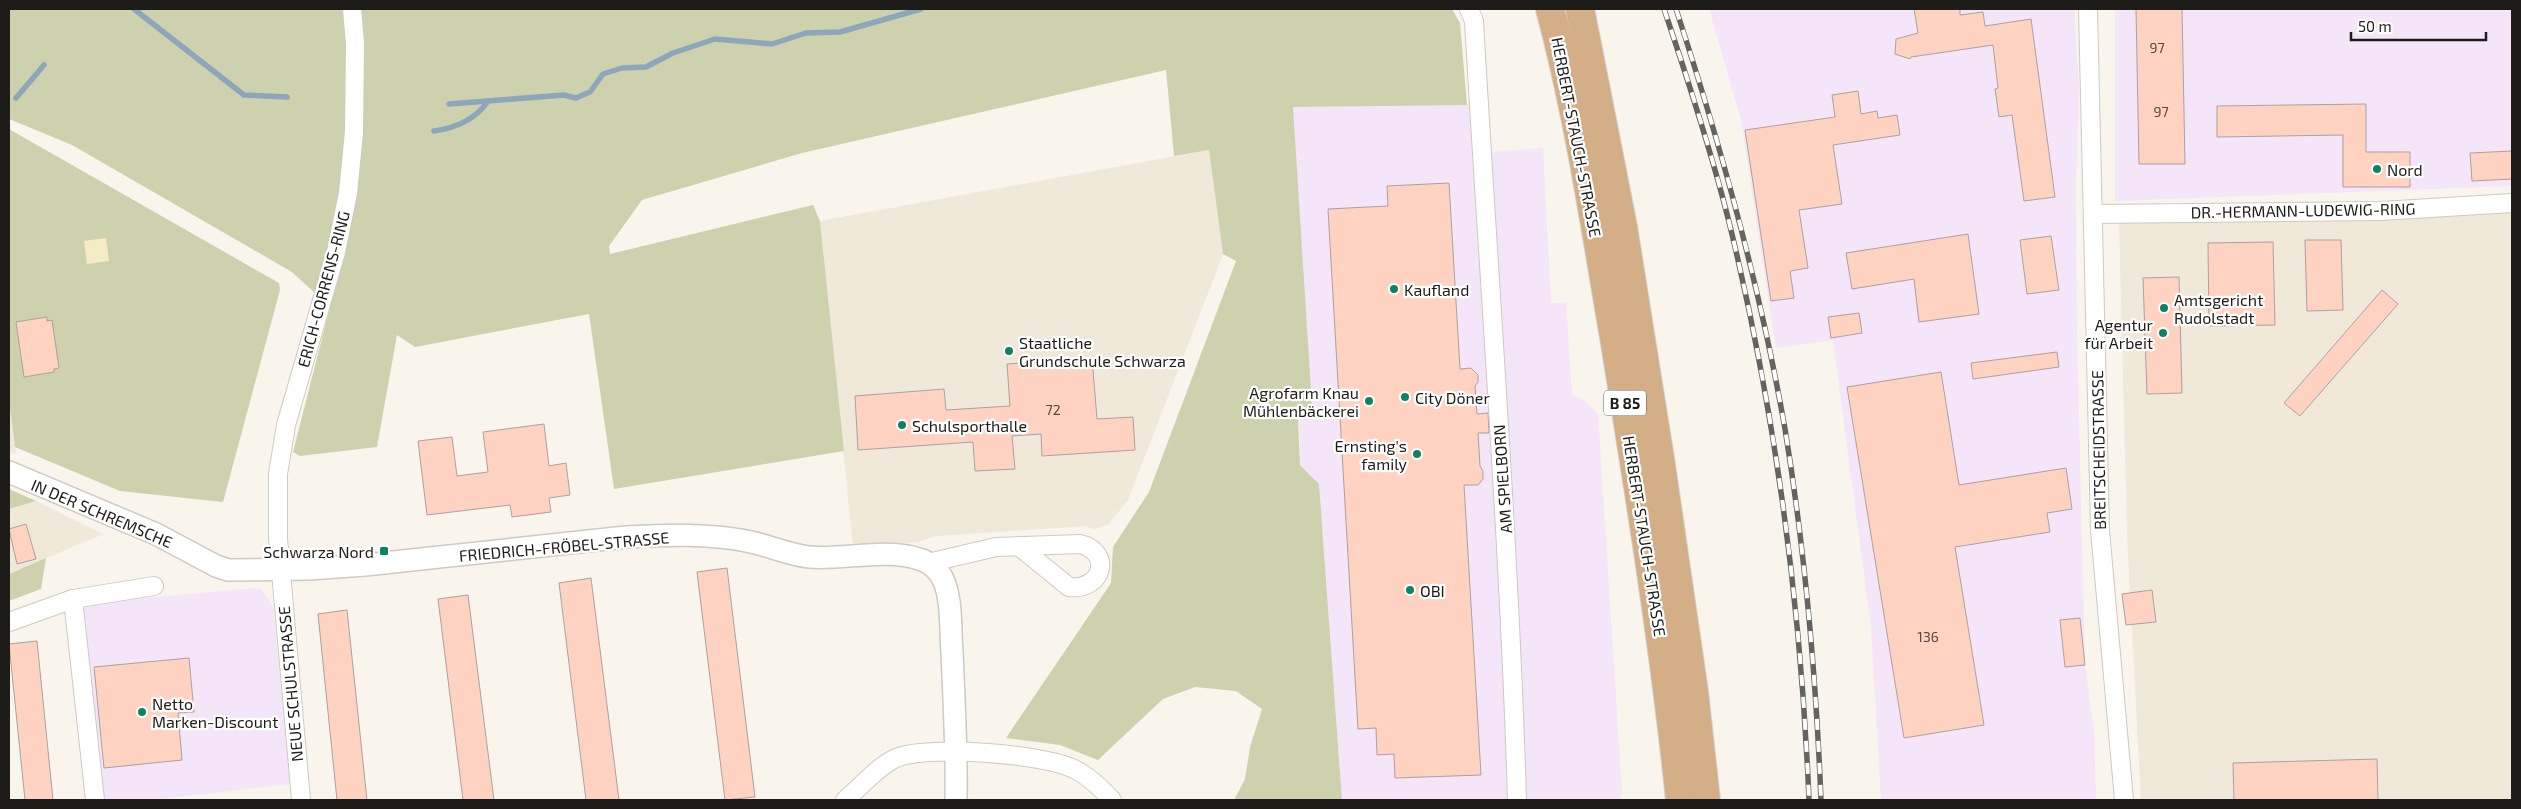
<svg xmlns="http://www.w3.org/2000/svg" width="2521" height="809" font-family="'Exo 2',sans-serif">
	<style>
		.commercial { fill: #f4e5f8 }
		.built { fill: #f0e8d9 }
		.green { fill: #ced1ad }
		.sand { fill: #f5ebc6 }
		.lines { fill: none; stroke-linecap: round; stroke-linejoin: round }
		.stream { stroke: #8da6b9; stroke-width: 5.5 }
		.building { fill: #ffd2c2; stroke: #aba19e }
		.minor-casing { stroke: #cecac2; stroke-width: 20 }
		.tertiary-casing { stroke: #cecac2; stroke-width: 24 }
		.primary-casing { stroke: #d2d2d1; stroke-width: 30 }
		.minor { stroke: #fff; stroke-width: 18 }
		.tertiary { stroke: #fff; stroke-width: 21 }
		.primary { stroke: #d3ae86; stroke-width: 28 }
		.rail-casing { stroke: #65635e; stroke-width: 5.5 }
		.rail { stroke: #fff; stroke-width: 4; stroke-dasharray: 11; stroke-linecap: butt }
		.poi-dot { fill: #0e8363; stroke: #fff; stroke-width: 2 }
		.labels { text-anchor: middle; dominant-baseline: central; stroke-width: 4.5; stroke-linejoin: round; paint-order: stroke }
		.number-label { font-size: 14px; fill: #564a43 }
		.shield { fill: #fff; stroke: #61605e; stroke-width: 1 }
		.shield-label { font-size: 15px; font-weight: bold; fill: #1d1c19 }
		.street-label { font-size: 16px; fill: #1d1c19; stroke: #fff }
		.poi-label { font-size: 16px; fill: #1d1c19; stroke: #fff; text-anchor: start }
	</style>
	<rect width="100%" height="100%" fill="#f9f5ec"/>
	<!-- commercial -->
	<g class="commercial">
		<path d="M1709 9H2074L2079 89 2076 186 2077 337 2085 665 2094 731 2096 800H1881L1871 627 1833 340 1776 348 1741 120Z"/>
		<path d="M2115 9H2512V186L2115 201Z"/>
		<path d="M1488 104 1492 152 1543 148 1551 303H1566L1572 394 1585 401 1598 414 1622 791 1620 800H1342L1319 484 1300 465 1293 107Z"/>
		<path d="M254 588 261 589 273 606 290 784 153 800H99L78 608 102 602Z"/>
	</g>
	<!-- built -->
	<g class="built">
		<path d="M1209 150 1223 254 1128 500 1108 525 1094 529 1085 526 936 536 918 542 853 547 820 221Z"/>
		<path d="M2512 211V800H2141L2127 535 2119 221Z"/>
		<path d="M9 400 15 447 16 454 9 451Z"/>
		<path d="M36 501 103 534 9 574V509Z"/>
	</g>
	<!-- green -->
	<g class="green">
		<path d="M9 9H1452L1460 23 1467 105 1293 107 1312 406 1298 420 1300 465 1319 484 1342 800H1234L1245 779 1250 747 1262 709 1236 691 1195 687 1163 699 1098 760 1060 745 1006 738 1111 583 1113 547 1149 492 1236 261 1223 254 1209 150 1174 156 1166 70 802 153 642 200 609 246 610 254 813 205 820 221 844 451 614 489 589 314 415 347 397 335 377 447 300 456 293 452 330 307 292 272 72 145 9 119Z"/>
		<path d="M9 129 279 283 280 290 223 502 120 491 15 447 9 400Z"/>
		<path d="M9 489 36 501 9 509Z"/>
		<path d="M46 558 41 589 9 601V574Z"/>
	</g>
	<!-- sand -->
	<path class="sand" d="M106 238 109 261 87 264 84 241Z"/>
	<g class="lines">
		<!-- stream -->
		<g class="stream">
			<path d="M134 9 244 95 287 97"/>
			<path d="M16 98 44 65"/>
			<path d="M449 104 564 95 576 98 590 92 603 74 622 68 646 67 673 53 715 39 772 44 806 33 840 32 921 9"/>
			<path d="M434 131C455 128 476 119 488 101"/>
		</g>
	</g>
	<!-- building -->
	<g class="building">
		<path d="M1914 9H1960V15L1983 12 1985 26 2031 19 2055 197 2024 201 2012 115 1999 117 1995 89 1998 88 1993 45 1911 57 1910 59 1895 54 1896 39 1918 33Z"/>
		<path d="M2136 9H2182L2185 164H2139Z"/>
		<path d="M1858 91 1861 114 1877 111 1878 118 1897 115 1900 135 1833 145 1842 204 1799 210 1808 268 1790 271 1794 298 1771 301 1745 130 1835 117 1832 95Z"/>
		<path d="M2366 104V152H2410V187H2343V135L2217 137V106Z"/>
		<path d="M2512 151V179L2472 181 2470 153Z"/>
		<path d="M1449 183 1460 369 1471 368 1478 375V382L1475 386 1477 414 1488 413 1489 433H1478L1480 466 1483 471V479L1478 485H1464L1481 775 1395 778 1394 754 1377 755 1376 728 1358 729 1328 209 1388 206 1387 186Z"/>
		<path d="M1968 234 1979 314 1919 322 1914 279 1852 289 1846 253Z"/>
		<path d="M2051 236 2059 290 2027 294 2020 240Z"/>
		<path d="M2305 240H2341L2343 310 2307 311Z"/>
		<path d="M2273 242 2275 325 2209 326 2208 243Z"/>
		<path d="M2179 277 2182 393 2147 394 2143 278Z"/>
		<path d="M2382 290 2398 304 2300 416 2284 403Z"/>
		<path d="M1859 313 1862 333 1831 338 1828 317Z"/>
		<path d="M47 317V321L52 320 59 368 54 369V372L24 377 16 322Z"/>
		<path d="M2057 352 2059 367 1973 379 1971 363Z"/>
		<path d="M1092 358 1097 419 1133 417 1135 450 1042 456 1041 434 1012 436 1015 469 975 471 973 442 858 450 855 396 944 389 946 410 1010 406 1007 364Z"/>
		<path d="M1941 372 1959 485 2066 468 2072 509 2047 513 2050 532 1955 547 1984 725 1904 738 1847 387Z"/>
		<path d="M544 424 549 466 566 463 570 495 549 498 551 512 512 517 510 505 427 515 418 441 452 437 457 476 488 472 483 432Z"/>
		<path d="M26 524 36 559 17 564 9 529Z"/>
		<path d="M727 568 755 797 725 800 697 572Z"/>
		<path d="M591 578 619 800H586L559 583Z"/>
		<path d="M2152 590 2156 622 2126 625 2122 594Z"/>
		<path d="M468 595 494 800H463L438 599Z"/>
		<path d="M347 610 367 800H337L318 614Z"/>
		<path d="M2080 618 2085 665 2065 667 2060 620Z"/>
		<path d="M37 641 53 800H25L9 644Z"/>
		<path d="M189 658 194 712 178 713 182 760 104 768 94 667Z"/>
		<path d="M2377 759 2378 800H2234L2233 763Z"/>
	</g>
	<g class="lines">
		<defs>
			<g id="minor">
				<path d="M1469 9 1474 21C1489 281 1509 540 1517 800"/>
				<path d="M2088 9 2100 530 2124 800"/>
				<path d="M2094 214 2381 211 2512 203"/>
				<path d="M928 563 996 547 1080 544C1113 552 1103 591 1069 587L1021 548"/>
				<path d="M73 599 95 800"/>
				<path d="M9 622 73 599 154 586"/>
				<path d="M301 800 278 538V474L286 425 336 252 348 193 354 132 355 43 352 9"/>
				<path d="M845 800C861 787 876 768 894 759 923 744 1045 754 1074 769 1089 776 1101 788 1112 800"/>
			</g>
			<path id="tertiary" d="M9 472 156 534 216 566 228 570 309 569 365 565 626 537C666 535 711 533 751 542 770 546 789 555 809 557 843 560 887 548 919 559 927 561 935 567 940 574 953 593 950 630 952 652 954 702 957 751 956 800"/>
			<g id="primary">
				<path d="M1550 9C1579 117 1595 227 1614 337 1639 491 1664 645 1680 800"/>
				<path d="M1580 9 1623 227 1661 465 1694 692 1706 800"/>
			</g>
		</defs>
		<!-- minor casing -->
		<use href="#minor" class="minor-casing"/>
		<!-- tertiary casing -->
		<use href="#tertiary" class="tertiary-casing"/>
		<!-- primary casing -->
		<use href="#primary" class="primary-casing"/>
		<!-- minor -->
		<use href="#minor" class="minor"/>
		<!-- tertiary -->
		<use href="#tertiary" class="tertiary"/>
		<!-- primary -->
		<use href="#primary" class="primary"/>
		<defs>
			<g id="rail">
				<path d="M1664 9C1688 80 1712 153 1730 226 1776 415 1801 606 1809 800"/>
				<path d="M1676 9C1721 146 1760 286 1785 429 1805 551 1816 676 1821 800"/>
			</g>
		</defs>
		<!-- rail casing -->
		<use href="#rail" class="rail-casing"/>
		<!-- rail -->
		<use href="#rail" class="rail"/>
	</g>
	<!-- markers -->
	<g class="poi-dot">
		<circle cx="2377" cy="169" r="5"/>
		<circle cx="1394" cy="289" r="5"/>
		<circle cx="2164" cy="308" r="5"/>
		<circle cx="2163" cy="333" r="5"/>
		<circle cx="1009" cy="351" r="5"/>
		<circle cx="1405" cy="397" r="5"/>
		<circle cx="1369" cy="401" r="5"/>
		<circle cx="902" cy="425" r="5"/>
		<circle cx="1417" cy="454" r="5"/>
		<rect x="379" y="546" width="10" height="10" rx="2.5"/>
		<circle cx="1410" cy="590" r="5"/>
		<circle cx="142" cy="712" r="5"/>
	</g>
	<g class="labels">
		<!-- number labels -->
		<g class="number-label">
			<text x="2157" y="47">97</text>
			<text x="2161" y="111">97</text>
			<text x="1053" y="409">72</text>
			<text x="1928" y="636">136</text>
		</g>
		<!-- shield labels -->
		<rect class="shield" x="1604" y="390.5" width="42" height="25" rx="4"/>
		<g class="shield-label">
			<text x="1625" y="403">B 85</text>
		</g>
		<!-- street labels -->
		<g class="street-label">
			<text transform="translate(1577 137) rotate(79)">HERBERT-STAUCH-STRASSE</text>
			<text transform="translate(2303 210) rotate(-1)">DR.-HERMANN-LUDEWIG-RING</text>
			<text transform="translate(323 289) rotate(-75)">ERICH-CORRENS-RING</text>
			<text transform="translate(2098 450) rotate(-91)">BREITSCHEIDSTRASSE</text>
			<text transform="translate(1502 479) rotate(-94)">AM SPIELBORN</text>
			<text transform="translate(102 513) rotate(23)">IN DER SCHREMSCHE</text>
			<text transform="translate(1645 536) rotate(81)">HERBERT-STAUCH-STRASSE</text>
			<text transform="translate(564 546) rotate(-5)">FRIEDRICH-FRÖBEL-STRASSE</text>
			<text transform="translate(290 684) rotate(-95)">NEUE SCHULSTRASSE</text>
		</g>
		<!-- poi labels -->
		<g class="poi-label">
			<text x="2387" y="169">Nord</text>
			<text x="1404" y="289">Kaufland</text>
			<text x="2174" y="299">Amtsgericht<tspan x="2174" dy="18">Rudolstadt</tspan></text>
			<text x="2153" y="324" text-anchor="end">Agentur<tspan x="2153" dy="18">für Arbeit</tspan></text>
			<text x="1019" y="342">Staatliche<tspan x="1019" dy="18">Grundschule Schwarza</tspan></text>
			<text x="1359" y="392" text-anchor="end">Agrofarm Knau<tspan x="1359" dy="18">Mühlenbäckerei</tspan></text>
			<text x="1415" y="397">City Döner</text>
			<text x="912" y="425">Schulsporthalle</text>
			<text x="1407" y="445" text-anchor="end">Ernsting's<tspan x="1407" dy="18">family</tspan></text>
			<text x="374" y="551" text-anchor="end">Schwarza Nord</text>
			<text x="1420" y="590">OBI</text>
			<text x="152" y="703">Netto<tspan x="152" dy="18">Marken-Discount</tspan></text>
		</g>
	</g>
	<!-- border -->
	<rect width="2521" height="809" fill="none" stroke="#1d1c19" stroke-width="20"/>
	<!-- scale -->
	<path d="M2351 32v8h135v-8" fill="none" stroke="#1d1c19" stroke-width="2.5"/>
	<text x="2358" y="32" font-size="15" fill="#1d1c19" stroke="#ffffff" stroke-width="4" paint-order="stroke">50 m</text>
</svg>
